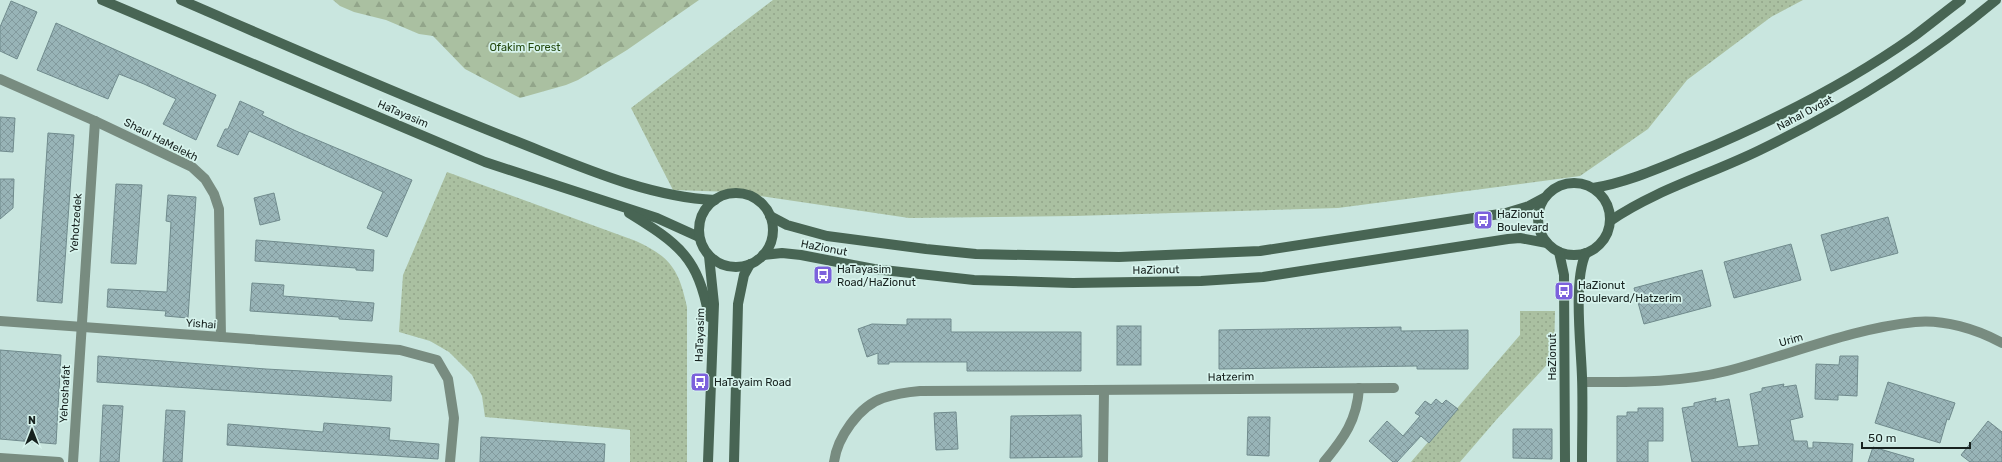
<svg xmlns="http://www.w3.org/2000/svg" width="2002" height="462" font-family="Rubik,sans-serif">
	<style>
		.grass { fill: url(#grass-dots) }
		.forest { fill: url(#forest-firs) }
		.building { fill: url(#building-cross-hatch); stroke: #708b8d }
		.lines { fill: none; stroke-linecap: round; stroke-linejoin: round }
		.street { stroke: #788c80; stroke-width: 10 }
		.secondary { stroke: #486554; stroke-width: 10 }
		.labels { text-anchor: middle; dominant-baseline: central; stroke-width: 3.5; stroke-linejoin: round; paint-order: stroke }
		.park-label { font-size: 11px; fill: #22470d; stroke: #d6f3ec }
		.street-label { font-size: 11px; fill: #17221f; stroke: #d6f3ec }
		.poi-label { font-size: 11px; fill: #17221f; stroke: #d6f3ec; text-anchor: start }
	</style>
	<defs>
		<pattern id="grass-dots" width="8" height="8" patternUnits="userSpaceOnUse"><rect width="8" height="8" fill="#aac0a1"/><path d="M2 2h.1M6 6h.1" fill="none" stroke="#92a58a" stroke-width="1.8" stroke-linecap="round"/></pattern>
		<pattern id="forest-firs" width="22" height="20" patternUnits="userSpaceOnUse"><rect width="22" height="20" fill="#aac0a1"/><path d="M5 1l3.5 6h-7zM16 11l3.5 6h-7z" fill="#92a58a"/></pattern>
		<pattern id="building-cross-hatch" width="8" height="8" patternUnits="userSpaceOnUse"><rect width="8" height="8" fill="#98b4b7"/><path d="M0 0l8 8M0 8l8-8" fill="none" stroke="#829a9d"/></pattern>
	</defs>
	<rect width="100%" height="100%" fill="#c9e6df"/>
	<!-- grass -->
	<g class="grass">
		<path d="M773 0H1803L1771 17 1687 80 1648 129 1580 176 1338 208 1075 216 909 218 733 192 673 190 631 108Z"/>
		<path d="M447 172 636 241C671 257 679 270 687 307V462H630V430L485 417 482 396 472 375 449 352 430 341 399 332 403 275Z"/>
		<path d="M1520 311H1555L1554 357 1497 419 1460 462H1411L1520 335Z"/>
	</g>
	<!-- forest -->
	<path class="forest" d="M333 0H699L627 50 578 80 566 85 520 98 465 69 433 36 419 34 386 20 354 12 340 6Z"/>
	<!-- building -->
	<g class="building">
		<path d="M11 1 37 12 17 59 0 51V27Z"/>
		<path d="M56 23 216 95 196 140 163 124 176 99 144 84 119 74 108 99 37 70Z"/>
		<path d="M240 101 264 112 262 115 296 131 412 180 387 237 367 228 383 192 249 131 238 155 217 146 225 129H228Z"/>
		<path d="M0 117 15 118 13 152 0 151Z"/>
		<path d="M48 133 74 135 62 303 37 301Z"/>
		<path d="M0 179H14L13 208 0 219Z"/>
		<path d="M116 184 142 185 136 264 111 263Z"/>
		<path d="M274 193 280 220 260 225 254 198Z"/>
		<path d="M168 195 196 197 188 318 165 316 166 311 107 307 108 289 167 292 171 222 166 221Z"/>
		<path d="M1888 217 1898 253 1831 271 1821 235Z"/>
		<path d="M256 240 374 250 373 271 356 270V268L255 261Z"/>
		<path d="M1791 244 1801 280 1734 298 1724 262Z"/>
		<path d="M1702 270 1711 306 1644 324 1634 288Z"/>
		<path d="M252 283 284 285 283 296 374 303 372 321 339 319V317L250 311Z"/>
		<path d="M907 319H951V332H1081V371H967V362H889V364H878V353L867 357 858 329 872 324 907 325Z"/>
		<rect x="1117" y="326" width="24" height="39"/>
		<path d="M1401 327V331L1468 330V369H1417V366L1219 369V330Z"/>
		<path d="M0 350 61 355 56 444 0 439Z"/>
		<path d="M98 356 266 369 392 376 391 401 97 382Z"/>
		<path d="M1840 356H1858L1857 396 1838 395V400L1815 399 1816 364 1839 365Z"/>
		<path d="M1888 382 1955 403 1949 420 1947 419 1940 443 1875 423Z"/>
		<path d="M1784 384 1783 387 1796 385 1803 417 1790 420 1794 441H1807L1808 448H1813V442L1853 444 1852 462H1692L1682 408 1694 406V403L1716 398 1715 402 1729 399 1738 447 1759 445 1750 394 1762 391V388Z"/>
		<path d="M1436 399 1442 404 1446 400 1458 409 1429 443 1421 436 1397 462H1393L1369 441 1387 421 1403 436 1420 416 1415 413 1425 401 1431 405Z"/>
		<path d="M103 405 123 406 119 462H100Z"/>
		<path d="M1638 408H1663V441H1648V462H1617V416H1627V412H1638Z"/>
		<path d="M166 410 185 411 182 462H163Z"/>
		<path d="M956 412 958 449 936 450 934 413Z"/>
		<path d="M1081 415 1082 457 1010 458 1011 416Z"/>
		<path d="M1248 417H1270L1269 456 1247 455Z"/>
		<path d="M1988 421 2002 432V462H1970L1961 455Z"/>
		<path d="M324 423 390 428 389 440 439 444 438 459 227 445 228 424 323 432Z"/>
		<path d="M1513 429H1552V459L1513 458Z"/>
		<path d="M481 437 605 444 604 462H480Z"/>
		<path d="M1873 447 1914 459 1913 462H1868Z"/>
	</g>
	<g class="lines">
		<!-- street -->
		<g class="street">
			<path d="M0 79 95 121 192 167 205 179 214 194 219 209 221 337"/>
			<path d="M0 321 400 350 437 360 448 379 454 418 450 462"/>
			<path d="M1583 382C1631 382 1679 383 1727 371 1790 355 1850 329 1915 322 1943 319 1977 329 2002 343"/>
			<path d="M0 458 59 462"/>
			<path d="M73 462 95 121"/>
			<path d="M834 462C837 438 859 406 883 398 895 394 908 392 920 391L1394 388"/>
			<path d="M1103 462 1104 391"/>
			<path d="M1324 462C1344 438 1357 420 1359 388"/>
		</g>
		<!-- secondary -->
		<g class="secondary">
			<path d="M102 0 485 162 657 218 699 237"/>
			<path d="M181 0C292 48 401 96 513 140 577 165 646 197 715 200"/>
			<circle cx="1574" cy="219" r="36"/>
			<path d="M1593 188C1629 182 1661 167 1694 154 1771 122 1845 85 1913 37 1929 25 1945 12 1961 0"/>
			<circle cx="736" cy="230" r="37"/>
			<path d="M629 213C679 244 698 257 709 317"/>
			<path d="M770 216 787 225 827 236 926 249 976 254 1119 257 1260 251 1506 213 1529 206 1544 198"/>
			<path d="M1610 221C1657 189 1709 175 1760 150 1845 109 1923 61 1996 0"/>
			<path d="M1559 252 1564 275 1565 462"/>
			<path d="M763 255 782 253 801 255 874 269 974 280 1073 283 1201 281 1263 277 1508 239 1520 238 1547 243"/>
			<path d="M708 462 714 304 709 256"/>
			<path d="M734 462 738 304 744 275 750 264"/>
			<path d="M1582 462C1582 434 1583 405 1582 377 1581 345 1573 280 1586 253"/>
		</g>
	</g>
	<!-- icons -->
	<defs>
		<symbol id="bus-square" viewBox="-11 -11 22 22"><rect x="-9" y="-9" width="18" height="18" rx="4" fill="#7c61dc" stroke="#d6f3ec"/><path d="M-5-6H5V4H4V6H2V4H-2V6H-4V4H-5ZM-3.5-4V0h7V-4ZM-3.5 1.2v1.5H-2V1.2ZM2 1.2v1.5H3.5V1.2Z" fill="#fff"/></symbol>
	</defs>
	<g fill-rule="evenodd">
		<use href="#bus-square" x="1472" y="209" width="22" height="22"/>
		<use href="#bus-square" x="812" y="264" width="22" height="22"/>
		<use href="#bus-square" x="1553" y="280" width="22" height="22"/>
		<use href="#bus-square" x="689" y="371" width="22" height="22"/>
	</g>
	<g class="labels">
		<!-- park labels -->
		<g class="park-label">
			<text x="525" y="47">Ofakim Forest</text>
		</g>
		<!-- street labels -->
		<g class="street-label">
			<text transform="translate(1805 113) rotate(-28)">Nahal Ovdat</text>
			<text transform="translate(403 114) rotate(23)">HaTayasim</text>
			<text transform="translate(161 140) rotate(27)">Shaul HaMelekh</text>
			<text transform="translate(76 223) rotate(-86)">Yehotzedek</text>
			<text transform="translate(824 248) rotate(11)">HaZionut</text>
			<text transform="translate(1156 270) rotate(-1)">HaZionut</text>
			<text transform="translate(201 324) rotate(4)">Yishai</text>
			<text transform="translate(700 335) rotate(-88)">HaTayasim</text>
			<text transform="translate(1791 340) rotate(-16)">Urim</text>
			<text transform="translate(1552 357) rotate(-90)">HaZionut</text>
			<text transform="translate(1231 377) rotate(-1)">Hatzerim</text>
			<text transform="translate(65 394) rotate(-87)">Yehoshafat</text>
		</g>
		<!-- poi labels -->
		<g class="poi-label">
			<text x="1497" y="214">HaZionut<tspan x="1497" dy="13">Boulevard</tspan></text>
			<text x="837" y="269">HaTayasim<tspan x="837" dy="13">Road/HaZionut</tspan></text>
			<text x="1578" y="285">HaZionut<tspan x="1578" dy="13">Boulevard/Hatzerim</tspan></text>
			<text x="714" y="382">HaTayaim Road</text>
		</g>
	</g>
	<!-- north arrow -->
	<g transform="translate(32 430)" stroke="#d6f3ec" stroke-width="3" paint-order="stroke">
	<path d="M0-3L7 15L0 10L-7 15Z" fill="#17221f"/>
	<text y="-6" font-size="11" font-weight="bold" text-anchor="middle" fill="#17221f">N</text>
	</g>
	<!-- scale -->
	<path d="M1862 442v6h108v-6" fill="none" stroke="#17221f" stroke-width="2"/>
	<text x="1868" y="442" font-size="12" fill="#17221f" stroke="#d6f3ec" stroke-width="3" paint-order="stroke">50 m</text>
</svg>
